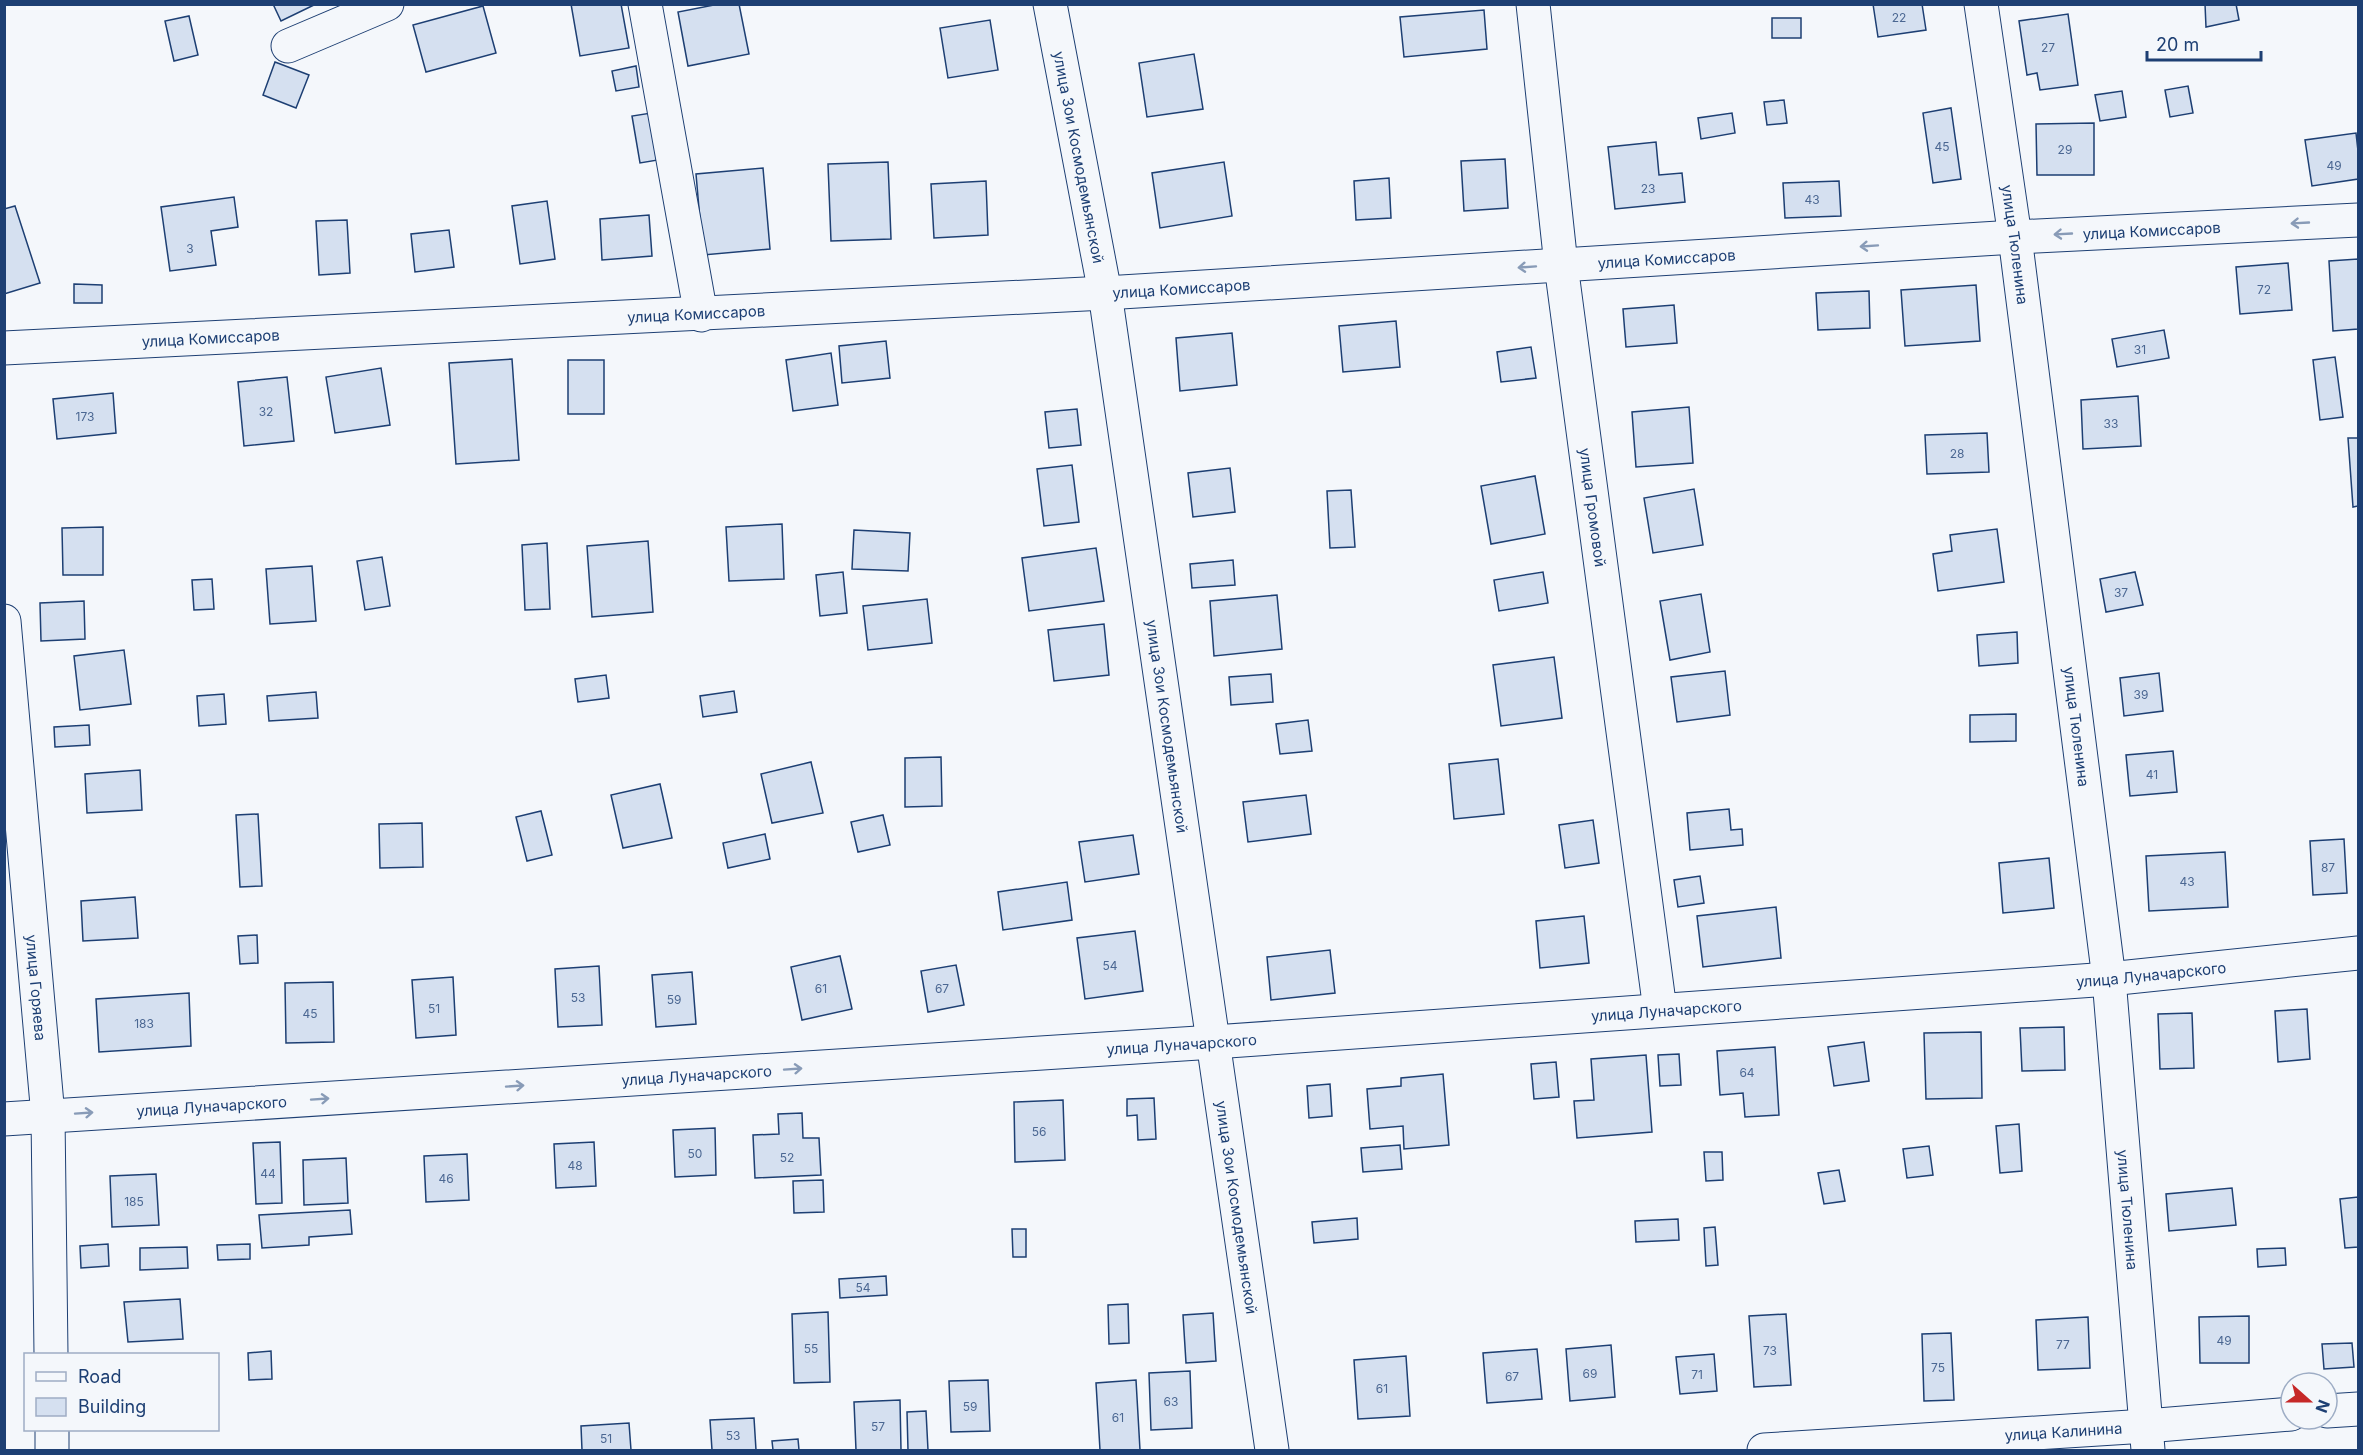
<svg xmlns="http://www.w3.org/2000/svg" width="2363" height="1455" font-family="Inter,sans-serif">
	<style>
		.building { fill: #d5e0f0; stroke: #1d3f73; stroke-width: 1.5 }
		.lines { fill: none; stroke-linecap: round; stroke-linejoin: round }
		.minor-casing { stroke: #1d3f73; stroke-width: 35 }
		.major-casing { stroke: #1d3f73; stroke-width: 35 }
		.minor { stroke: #f4f7fb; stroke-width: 33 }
		.major { stroke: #f4f7fb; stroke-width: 33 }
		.oneway { stroke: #889bb7 }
		.labels { text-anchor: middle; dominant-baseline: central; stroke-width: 4.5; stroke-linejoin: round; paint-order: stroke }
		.number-label { font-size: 12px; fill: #4b6792 }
		.street-label { font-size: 15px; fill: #1d3f73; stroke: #f4f7fb }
	</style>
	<rect width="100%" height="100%" fill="#f4f7fb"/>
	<!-- building -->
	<g class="building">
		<path d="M273 4H316L281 21Z"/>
		<path d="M571 4H621L629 48 580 56Z"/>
		<path d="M719 4H739L749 54 688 66 678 12Z"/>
		<path d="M1873 4H1922L1926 30 1878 37Z"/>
		<path d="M2205 4H2236L2239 20 2206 27Z"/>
		<path d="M483 6 496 53 426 72 413 25Z"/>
		<path d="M1484 10 1487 49 1404 57 1400 17Z"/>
		<path d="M2068 14 2078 85 2040 90 2037 73 2027 75 2019 21Z"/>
		<path d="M189 16 198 55 174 61 165 21Z"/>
		<rect x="1772" y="18" width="29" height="20"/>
		<path d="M990 20 998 70 948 78 940 28Z"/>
		<path d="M1194 54 1203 109 1147 117 1139 63Z"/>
		<path d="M275 62 309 75 296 108 263 95Z"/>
		<path d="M636 66 639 87 616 91 612 71Z"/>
		<path d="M2188 86 2193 113 2170 117 2165 90Z"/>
		<path d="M2122 91 2126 117 2100 121 2095 95Z"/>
		<path d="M1784 100 1787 123 1767 125 1764 102Z"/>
		<path d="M1951 108 1961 179 1933 183 1923 113Z"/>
		<path d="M651 113 658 160 640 163 632 116Z"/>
		<path d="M1732 113 1735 133 1701 139 1698 118Z"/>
		<path d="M2094 123V175H2037L2036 124Z"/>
		<path d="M2356 133 2358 151V179L2312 186 2305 140Z"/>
		<path d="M1656 142 1659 175 1682 173 1685 202 1615 209 1608 147Z"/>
		<path d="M1505 159 1508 208 1464 211 1461 161Z"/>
		<path d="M888 162 891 239 831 241 828 164Z"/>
		<path d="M1224 162 1232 216 1160 228 1152 173Z"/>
		<path d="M763 168 770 249 703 255 696 174Z"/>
		<path d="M1389 178 1391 218 1356 220 1354 181Z"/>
		<path d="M986 181 988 235 934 238 931 184Z"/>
		<path d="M1839 181 1841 216 1785 218 1783 183Z"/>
		<path d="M234 197 238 227 211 231 216 265 170 271 161 207Z"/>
		<path d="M547 201 555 259 520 264 512 206Z"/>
		<path d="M15 206 40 283 4 294V209Z"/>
		<path d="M649 215 652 256 602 260 600 219Z"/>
		<path d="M347 220 350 273 319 275 316 221Z"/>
		<path d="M449 230 454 267 415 272 411 234Z"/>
		<path d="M2358 259V329L2333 331 2329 261Z"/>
		<path d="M2288 263 2292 310 2240 314 2236 267Z"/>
		<path d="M74 284 102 285V303H74Z"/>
		<path d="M1976 285 1980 341 1905 346 1901 290Z"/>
		<path d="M1869 291 1870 328 1818 330 1816 293Z"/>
		<path d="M1674 305 1677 343 1626 347 1623 309Z"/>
		<path d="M1396 321 1400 367 1343 372 1339 326Z"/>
		<path d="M2164 330 2169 358 2117 367 2112 339Z"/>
		<path d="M1232 333 1237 385 1180 391 1176 338Z"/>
		<path d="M886 341 890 378 842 383 839 346Z"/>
		<path d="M1531 347 1536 378 1501 382 1497 352Z"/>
		<path d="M831 353 838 405 793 411 786 360Z"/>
		<path d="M2335 357 2343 417 2320 420 2313 360Z"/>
		<path d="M512 359 519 460 456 464 449 363Z"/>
		<rect x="568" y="360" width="36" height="54"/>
		<path d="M381 368 390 425 335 433 326 377Z"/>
		<path d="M287 377 294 441 244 446 238 382Z"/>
		<path d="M113 393 116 433 57 439 53 399Z"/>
		<path d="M2138 396 2141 446 2083 449 2081 400Z"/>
		<path d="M1689 407 1693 463 1636 467 1632 412Z"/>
		<path d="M1077 409 1081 445 1049 448 1045 412Z"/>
		<path d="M1987 433 1989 472 1927 474 1925 435Z"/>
		<path d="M2348 438H2358V506L2353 507Z"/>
		<path d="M1072 465 1079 522 1044 526 1037 469Z"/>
		<path d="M1230 468 1235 512 1193 517 1188 473Z"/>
		<path d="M1535 476 1545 534 1491 544 1481 486Z"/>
		<path d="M1694 489 1703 545 1653 553 1644 498Z"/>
		<path d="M1351 490 1355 547 1330 548 1327 491Z"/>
		<path d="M782 524 784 579 729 581 726 527Z"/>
		<path d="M103 527V575H63L62 528Z"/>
		<path d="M1997 529 2004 582 1938 591 1933 554 1952 551 1950 535Z"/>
		<path d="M854 530 910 533 908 571 852 569Z"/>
		<path d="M648 541 653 612 592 617 587 546Z"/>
		<path d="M547 543 550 609 525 610 522 545Z"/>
		<path d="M1096 548 1104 601 1029 611 1022 558Z"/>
		<path d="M382 557 390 606 365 610 357 561Z"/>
		<path d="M1233 560 1235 585 1192 588 1190 564Z"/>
		<path d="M312 566 316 621 270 624 266 569Z"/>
		<path d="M843 572 847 613 820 616 816 575Z"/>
		<path d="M1543 572 1548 603 1499 611 1494 580Z"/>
		<path d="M2135 572 2143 605 2106 612 2100 579Z"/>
		<path d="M212 579 214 609 194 610 192 580Z"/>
		<path d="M1701 594 1710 652 1670 660 1660 601Z"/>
		<path d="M1277 595 1282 649 1214 656 1210 601Z"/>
		<path d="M927 599 932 643 868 650 863 606Z"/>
		<path d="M84 601 85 639 41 641 40 603Z"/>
		<path d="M1104 624 1109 675 1054 681 1048 630Z"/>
		<path d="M2017 632 2018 663 1979 666 1977 635Z"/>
		<path d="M124 650 131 704 80 710 74 656Z"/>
		<path d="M1554 657 1562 718 1501 726 1493 665Z"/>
		<path d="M1725 671 1730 715 1677 722 1671 677Z"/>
		<path d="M2159 673 2163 711 2124 716 2120 678Z"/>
		<path d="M1271 674 1273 702 1231 705 1229 677Z"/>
		<path d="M606 675 609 698 578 702 575 679Z"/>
		<path d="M734 691 737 712 703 717 700 696Z"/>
		<path d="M316 692 318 718 269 721 267 696Z"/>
		<path d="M224 694 226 724 199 726 197 696Z"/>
		<path d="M2016 714V741L1970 742V715Z"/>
		<path d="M1308 720 1312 751 1280 754 1276 724Z"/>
		<path d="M89 725 90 745 55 747 54 727Z"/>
		<path d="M2173 751 2177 792 2130 796 2126 755Z"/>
		<path d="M941 757 942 806 905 807V758Z"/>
		<path d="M1498 759 1504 814 1454 819 1449 764Z"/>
		<path d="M811 762 823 813 772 823 761 774Z"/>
		<path d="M140 770 142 810 87 813 85 774Z"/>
		<path d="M660 784 672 838 623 848 611 795Z"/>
		<path d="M1306 795 1311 834 1248 842 1243 802Z"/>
		<path d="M1729 809 1731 830 1742 829 1743 845 1690 850 1687 813Z"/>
		<path d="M541 811 552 855 527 861 516 817Z"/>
		<path d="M258 814 262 886 240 887 236 815Z"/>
		<path d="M883 815 890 845 858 852 851 822Z"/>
		<path d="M1593 820 1599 863 1565 868 1559 825Z"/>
		<path d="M422 823 423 867 380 868 379 824Z"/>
		<path d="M765 834 770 859 728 868 723 843Z"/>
		<path d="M1133 835 1139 874 1085 882 1079 842Z"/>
		<path d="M2344 839 2347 893 2313 895 2310 841Z"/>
		<path d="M2225 852 2228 907 2149 911 2146 856Z"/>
		<path d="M2049 858 2054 908 2003 913 1999 863Z"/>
		<path d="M1700 876 1704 903 1678 907 1674 880Z"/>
		<path d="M1067 882 1072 920 1003 930 998 892Z"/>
		<path d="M135 897 138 938 83 941 81 901Z"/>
		<path d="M1776 907 1781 958 1703 967 1697 916Z"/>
		<path d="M1584 916 1589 963 1540 968 1536 921Z"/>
		<path d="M1135 931 1143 991 1085 999 1077 938Z"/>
		<path d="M257 935 258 963 240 964 238 936Z"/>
		<path d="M1330 950 1335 993 1271 1000 1267 957Z"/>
		<path d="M840 956 852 1009 802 1020 791 967Z"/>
		<path d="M956 965 964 1005 928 1012 921 971Z"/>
		<path d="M599 966 602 1025 558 1027 555 969Z"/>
		<path d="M692 972 696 1024 656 1027 652 975Z"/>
		<path d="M453 977 456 1035 416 1038 412 980Z"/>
		<path d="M333 982 334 1042 286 1043 285 983Z"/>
		<path d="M189 993 191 1046 99 1052 96 999Z"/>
		<path d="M2307 1009 2310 1059 2278 1062 2275 1011Z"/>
		<path d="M2192 1013 2194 1068 2160 1069 2158 1014Z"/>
		<path d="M2064 1027 2065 1070 2022 1071 2020 1028Z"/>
		<path d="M1981 1032 1982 1098 1926 1099 1924 1033Z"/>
		<path d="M1864 1042 1869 1081 1834 1086 1828 1047Z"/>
		<path d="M1775 1047 1779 1115 1745 1117 1743 1093 1720 1095 1717 1051Z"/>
		<path d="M1679 1054 1681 1085 1660 1086 1658 1055Z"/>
		<path d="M1646 1055 1652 1132 1577 1138 1574 1101 1594 1100 1591 1059Z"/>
		<path d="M1556 1062 1559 1097 1534 1099 1531 1064Z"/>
		<path d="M1443 1074 1449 1145 1404 1149 1403 1126 1370 1129 1367 1089 1401 1086V1078Z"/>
		<path d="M1330 1084 1332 1116 1309 1118 1307 1086Z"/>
		<path d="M1154 1098 1156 1139 1138 1140 1137 1115 1127 1116V1099Z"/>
		<path d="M1063 1100 1065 1160 1015 1162 1014 1102Z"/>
		<path d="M802 1113 803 1138H819L821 1175 755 1178 753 1135 779 1134 778 1114Z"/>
		<path d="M2019 1124 2022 1171 2000 1173 1996 1126Z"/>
		<path d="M715 1128 716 1175 675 1177 673 1130Z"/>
		<path d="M280 1142 282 1203 256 1204 253 1143Z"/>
		<path d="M594 1142 596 1186 556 1188 554 1144Z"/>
		<path d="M1400 1145 1402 1169 1363 1172 1361 1148Z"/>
		<path d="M1929 1146 1933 1175 1907 1178 1903 1149Z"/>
		<path d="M1704 1152H1722L1723 1180 1706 1181Z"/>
		<path d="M467 1154 469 1200 426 1202 424 1156Z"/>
		<path d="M346 1158 348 1203 304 1205 303 1160Z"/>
		<path d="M1839 1170 1845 1201 1824 1204 1818 1173Z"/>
		<path d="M156 1174 159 1225 112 1227 110 1176Z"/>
		<path d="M823 1180 824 1212 794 1213 793 1181Z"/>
		<path d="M2232 1188 2236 1225 2169 1231 2166 1194Z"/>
		<path d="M2358 1197V1247L2345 1248 2340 1199Z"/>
		<path d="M350 1210 352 1234 309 1237V1245L262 1248 259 1215Z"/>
		<path d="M1357 1218 1358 1239 1314 1243 1312 1222Z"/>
		<path d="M1678 1219 1679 1240 1636 1242 1635 1221Z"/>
		<path d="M1715 1227 1718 1265 1706 1266 1704 1228Z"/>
		<path d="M1012 1229H1026V1257H1013Z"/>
		<path d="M108 1244 109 1266 81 1268 80 1246Z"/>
		<path d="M250 1244V1259L218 1260 217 1245Z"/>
		<path d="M187 1247 188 1268 140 1270V1248Z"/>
		<path d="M2285 1248 2286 1265 2258 1267 2257 1249Z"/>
		<path d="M886 1276 887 1295 840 1298 839 1279Z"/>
		<path d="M180 1299 183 1339 128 1342 124 1302Z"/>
		<path d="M1128 1304 1129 1343 1109 1344 1108 1305Z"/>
		<path d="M828 1312 830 1382 794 1383 792 1314Z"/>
		<path d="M1213 1313 1216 1361 1186 1363 1183 1315Z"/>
		<path d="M1786 1314 1791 1385 1754 1387 1749 1316Z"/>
		<path d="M2249 1316V1363H2200L2199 1317Z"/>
		<path d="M2088 1317 2090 1368 2038 1370 2036 1320Z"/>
		<path d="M1951 1333 1954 1400 1924 1401 1922 1334Z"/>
		<path d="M2352 1343 2354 1367 2324 1369 2322 1344Z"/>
		<path d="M1611 1345 1615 1397 1570 1401 1566 1349Z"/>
		<path d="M1537 1349 1542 1399 1487 1403 1483 1353Z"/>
		<path d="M271 1351 272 1379 249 1380 248 1353Z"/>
		<path d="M1714 1354 1717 1391 1680 1394 1676 1357Z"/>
		<path d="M1406 1356 1410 1416 1358 1419 1354 1360Z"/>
		<path d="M1190 1371 1192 1428 1151 1430 1149 1373Z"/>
		<path d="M988 1380 990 1431 951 1432 949 1381Z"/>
		<path d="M1136 1380 1140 1450H1100L1096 1383Z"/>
		<path d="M900 1400 901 1450H856L854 1402Z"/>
		<path d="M926 1411 928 1450H908L907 1412Z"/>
		<path d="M754 1418 756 1450H712L710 1420Z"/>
		<path d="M629 1423 631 1450H582L581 1426Z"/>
		<path d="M798 1439 799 1450H773L772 1441Z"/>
	</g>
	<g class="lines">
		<defs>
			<g id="minor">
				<path d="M645 4 701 315"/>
				<path id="s1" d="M1050 4 1105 293 1272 1450"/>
				<path id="s2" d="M1533 4 1561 265 1660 1010"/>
				<path id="s3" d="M1981 4 2015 237 2109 979 2148 1450"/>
				<path d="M288 46 387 4"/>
				<path id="s4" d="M4 621 48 1116 51 1354"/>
				<path d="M2327 1411 2358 1409"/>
				<path d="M52 1430V1450"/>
				<path id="s5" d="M1764 1450 2146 1426 2291 1414"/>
			</g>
			<g id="major">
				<path id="s6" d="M4 348 1105 293 2015 237 2358 220"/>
				<path id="s7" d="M4 1119 1214 1042 2109 979 2358 953"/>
			</g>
		</defs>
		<!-- minor casing -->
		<use href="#minor" class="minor-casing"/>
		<!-- major casing -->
		<use href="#major" class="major-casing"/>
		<!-- minor -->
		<use href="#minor" class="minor"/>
		<!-- major -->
		<use href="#major" class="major"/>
	</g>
	<!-- one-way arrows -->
	<defs><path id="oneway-shaft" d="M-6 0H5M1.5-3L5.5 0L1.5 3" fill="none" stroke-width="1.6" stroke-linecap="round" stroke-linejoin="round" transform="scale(1.5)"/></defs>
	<g class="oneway">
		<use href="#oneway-shaft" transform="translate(2300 223) rotate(177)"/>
		<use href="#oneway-shaft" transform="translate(2063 234) rotate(177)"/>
		<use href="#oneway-shaft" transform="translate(1869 246) rotate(176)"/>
		<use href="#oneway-shaft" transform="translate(1527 267) rotate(176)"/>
		<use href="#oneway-shaft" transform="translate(793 1069) rotate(-4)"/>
		<use href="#oneway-shaft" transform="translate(515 1086) rotate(-4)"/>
		<use href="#oneway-shaft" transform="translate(320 1099) rotate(-4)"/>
		<use href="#oneway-shaft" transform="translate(84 1113) rotate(-4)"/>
	</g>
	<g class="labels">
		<!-- number labels -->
		<g class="number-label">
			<text x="1899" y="17">22</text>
			<text x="2048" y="47">27</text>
			<text x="1942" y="146">45</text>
			<text x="2065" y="149">29</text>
			<text x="2334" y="165">49</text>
			<text x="1648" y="188">23</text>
			<text x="1812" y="199">43</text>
			<text x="190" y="248">3</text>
			<text x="2264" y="289">72</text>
			<text x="2140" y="349">31</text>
			<text x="266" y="411">32</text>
			<text x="85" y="416">173</text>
			<text x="2111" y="423">33</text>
			<text x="1957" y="453">28</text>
			<text x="2121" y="592">37</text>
			<text x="2141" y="694">39</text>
			<text x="2152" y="774">41</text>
			<text x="2328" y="867">87</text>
			<text x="2187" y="881">43</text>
			<text x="1110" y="965">54</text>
			<text x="821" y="988">61</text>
			<text x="942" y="988">67</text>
			<text x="578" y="997">53</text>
			<text x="674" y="999">59</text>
			<text x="434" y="1008">51</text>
			<text x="310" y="1013">45</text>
			<text x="144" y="1023">183</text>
			<text x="1747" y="1072">64</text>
			<text x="1039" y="1131">56</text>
			<text x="695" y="1153">50</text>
			<text x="787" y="1157">52</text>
			<text x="575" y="1165">48</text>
			<text x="268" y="1173">44</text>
			<text x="446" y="1178">46</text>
			<text x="134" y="1201">185</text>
			<text x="863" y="1287">54</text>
			<text x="2224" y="1340">49</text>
			<text x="2063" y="1344">77</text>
			<text x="811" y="1348">55</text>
			<text x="1770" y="1350">73</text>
			<text x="1938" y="1367">75</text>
			<text x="1590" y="1373">69</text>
			<text x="1697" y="1374">71</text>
			<text x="1512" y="1376">67</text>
			<text x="1382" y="1388">61</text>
			<text x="1171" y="1401">63</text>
			<text x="970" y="1406">59</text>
			<text x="1118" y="1417">61</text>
			<text x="878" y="1426">57</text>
			<text x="733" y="1435">53</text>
			<text x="606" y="1438">51</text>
		</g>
		<!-- street labels -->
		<g class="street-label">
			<text stroke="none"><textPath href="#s1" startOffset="156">улица Зои Космодемьянской</textPath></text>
			<text stroke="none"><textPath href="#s6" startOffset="2151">улица Комиссаров</textPath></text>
			<text stroke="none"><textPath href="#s3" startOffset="243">улица Тюленина</textPath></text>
			<text stroke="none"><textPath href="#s6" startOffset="1665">улица Комиссаров</textPath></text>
			<text stroke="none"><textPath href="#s6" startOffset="1179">улица Комиссаров</textPath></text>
			<text stroke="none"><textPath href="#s6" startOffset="693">улица Комиссаров</textPath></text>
			<text stroke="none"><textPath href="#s6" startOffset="207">улица Комиссаров</textPath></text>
			<text stroke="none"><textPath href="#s2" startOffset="507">улица Громовой</textPath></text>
			<text stroke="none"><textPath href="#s1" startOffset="732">улица Зои Космодемьянской</textPath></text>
			<text stroke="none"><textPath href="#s3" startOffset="729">улица Тюленина</textPath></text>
			<text stroke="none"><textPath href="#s7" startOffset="2152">улица Луначарского</textPath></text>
			<text stroke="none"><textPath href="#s4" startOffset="368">улица Горяева</textPath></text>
			<text stroke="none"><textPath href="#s7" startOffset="1666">улица Луначарского</textPath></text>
			<text stroke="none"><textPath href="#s7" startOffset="1180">улица Луначарского</textPath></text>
			<text stroke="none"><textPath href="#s7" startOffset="694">улица Луначарского</textPath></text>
			<text stroke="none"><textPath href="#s7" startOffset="208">улица Луначарского</textPath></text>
			<text stroke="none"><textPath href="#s1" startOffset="1218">улица Зои Космодемьянской</textPath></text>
			<text stroke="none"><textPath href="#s3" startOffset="1215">улица Тюленина</textPath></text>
			<text stroke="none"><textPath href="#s5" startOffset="300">улица Калинина</textPath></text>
		</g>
	</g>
	<!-- border -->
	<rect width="2363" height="1455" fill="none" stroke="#1d3f73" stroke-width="12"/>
	<!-- legend -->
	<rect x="24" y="1353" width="195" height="78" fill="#f4f7fb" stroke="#9eadc5" stroke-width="1.5"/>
	<rect x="36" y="1372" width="30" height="9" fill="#f4f7fb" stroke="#9eadc5" stroke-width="1.5"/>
	<text x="78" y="1383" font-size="18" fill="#1d3f73">Road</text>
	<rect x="36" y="1398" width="30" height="18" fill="#d5e0f0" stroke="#9eadc5" stroke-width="1.5"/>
	<text x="78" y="1413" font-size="18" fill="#1d3f73">Building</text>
	<!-- north arrow -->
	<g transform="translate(2309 1401) rotate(111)"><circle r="28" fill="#f4f7fb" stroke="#9eadc5" stroke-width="1.5"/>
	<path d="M0-4.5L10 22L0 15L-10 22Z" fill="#c62828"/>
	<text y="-9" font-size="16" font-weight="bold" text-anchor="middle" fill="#1d3f73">N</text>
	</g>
	<!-- scale -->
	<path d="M2147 51v9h114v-9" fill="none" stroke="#1d3f73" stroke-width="3"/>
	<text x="2156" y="51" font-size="18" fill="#1d3f73" stroke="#f4f7fb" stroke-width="4.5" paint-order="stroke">20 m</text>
</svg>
